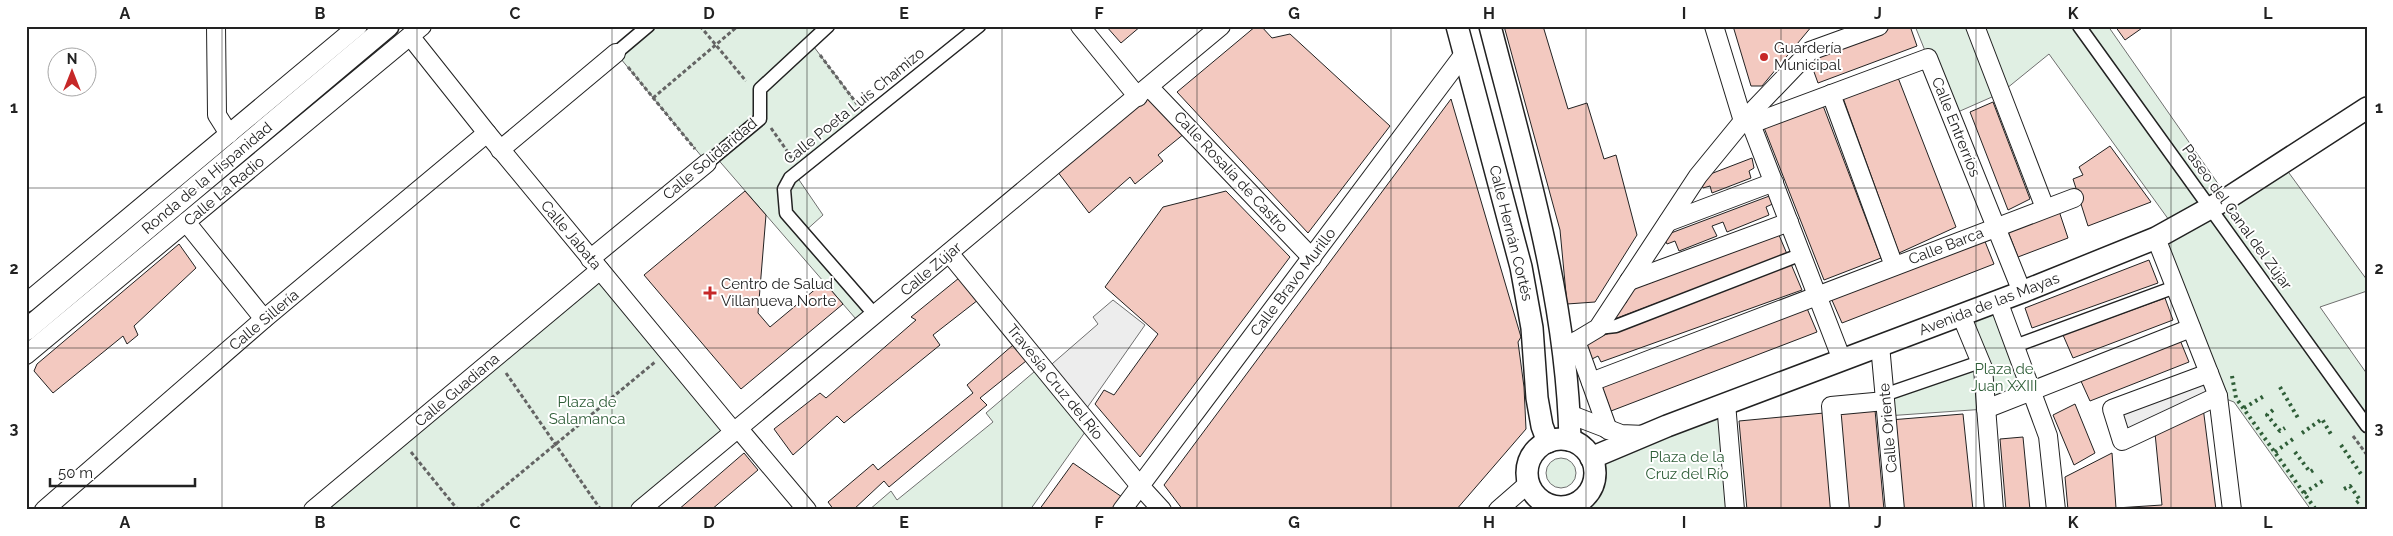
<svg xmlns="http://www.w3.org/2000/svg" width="2393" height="536" font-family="Raleway,sans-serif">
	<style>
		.green { fill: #e0efe3; stroke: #6f6f6f }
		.parking { fill: #ededed; stroke: #6f6f6f }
		.building { fill: #f3c9c0; stroke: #222 }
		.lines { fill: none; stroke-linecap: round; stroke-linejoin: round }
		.pedestrian-casing { stroke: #222; stroke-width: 15 }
		.minor-casing { stroke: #222; stroke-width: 20 }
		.tertiary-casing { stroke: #222; stroke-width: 24 }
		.path { stroke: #646464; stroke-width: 3; stroke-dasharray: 4 2.5; stroke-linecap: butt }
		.pedestrian { stroke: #fff; stroke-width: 12 }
		.minor { stroke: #fff; stroke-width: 18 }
		.tertiary { stroke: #fff; stroke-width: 21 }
		.hedge { stroke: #2f5e38; stroke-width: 4; stroke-dasharray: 2.5 4; stroke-linecap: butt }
		.grid { fill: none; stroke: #222; stroke-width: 1; stroke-opacity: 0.55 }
		.poi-dot { fill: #c62828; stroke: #fff; stroke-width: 2 }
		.labels { text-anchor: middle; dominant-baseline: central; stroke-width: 4; stroke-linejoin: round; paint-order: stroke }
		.poi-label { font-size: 15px; fill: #222; stroke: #fff; text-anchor: start }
		.street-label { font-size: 15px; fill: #222; stroke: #fff }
		.park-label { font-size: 15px; fill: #2f5e38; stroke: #fff }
		.neatline { fill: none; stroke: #222; stroke-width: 2 }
		.grid-label { font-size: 16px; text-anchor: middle; font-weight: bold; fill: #222 }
	</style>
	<rect width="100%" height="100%" fill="#fff"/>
	<!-- green -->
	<g class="green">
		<path d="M648 26H828L811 43 867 117 795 174 823 215 803 233 875 315 862 326 715 156 707 163 616 53Z"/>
		<path d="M1915 26H2108L2228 198 2281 162 2367 280V291L2320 307 2367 374V510H2311L2234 402 2218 396 2156 238 2174 227 2049 54 2001 93 1951 115Z"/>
		<path d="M600 270 734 432 640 510H313Z"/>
		<path d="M1998 301 2032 391 1986 409 1886 416 1884 395 1980 362 1961 315Z"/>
		<path d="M1041 366 1090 425 1030 510H869L891 491 897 500 993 422 986 413Z"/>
		<path d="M1726 403 1735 510H1568L1567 507C1588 499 1597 485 1594 463Z"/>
		<circle cx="1561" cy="473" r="15"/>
	</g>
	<!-- parking -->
	<g class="parking">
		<path d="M1113 300 1145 325 1082 415 1045 370 1098 324 1093 317Z"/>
		<path d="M2213 368 2226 396 2118 447 2104 407Z"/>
	</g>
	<!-- building -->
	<g class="building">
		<path d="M1106 26H1141L1121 43Z"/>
		<path d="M1256 26H1261L1272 38 1290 34 1390 126 1308 233 1177 92Z"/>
		<path d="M1504 26H1543L1568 109 1587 103 1604 159 1616 155 1637 235 1595 302 1567 304 1560 230Z"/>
		<path d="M1733 26 1773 27 1812 26 1762 86H1751Z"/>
		<path d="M1894 26H1910L1917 46 1818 83 1809 58Z"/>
		<path d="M2115 26H2145L2125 40Z"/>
		<path d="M1897 75 1956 227 1899 253 1842 95Z"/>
		<path d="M1149 87 1190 129 1158 155 1163 161 1135 184 1130 177 1089 213 1054 167Z"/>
		<path d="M1451 99 1521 337 1518 342 1524 387 1526 429 1456 510H1183L1164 485Z"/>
		<path d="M1993 102 2030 199 2008 210 1970 112Z"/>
		<path d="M1822 103 1881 258 1824 280 1763 125Z"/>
		<path d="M2110 146 2151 202 2088 226 2073 179 2083 175 2079 167Z"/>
		<path d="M1752 158 1754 168 1749 171 1751 178 1712 193 1710 186 1703 188 1700 178Z"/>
		<path d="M745 191 766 215 758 313 770 327 824 282 843 304 741 389 644 275Z"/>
		<path d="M1226 191 1290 257 1140 457 1095 404 1104 390 1114 395 1158 334 1105 287 1163 207Z"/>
		<path d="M1772 195 1777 202 1766 207 1769 215 1727 232 1723 222 1712 226 1717 236 1679 251 1675 241 1667 244 1663 236Z"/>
		<path d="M2059 211 2068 238 2018 257 2007 229Z"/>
		<path d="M1776 228 1787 254 1615 319 1613 310 1626 303 1630 293 1629 286Z"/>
		<path d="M1984 239 1994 264 1842 323 1831 298Z"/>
		<path d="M179 244 196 268 134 326 138 335 127 344 123 336 53 393 34 371 37 364Z"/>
		<path d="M2149 260 2158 283 2032 328 2025 308Z"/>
		<path d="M1791 264 1802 290 1601 362 1598 356 1592 359 1586 342Z"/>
		<path d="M959 278 978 300 933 335 940 345 844 423 837 416 793 455 774 429 820 393 826 398 916 320 911 317Z"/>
		<path d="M2165 298 2173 320 2073 358 2063 335Z"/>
		<path d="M1806 306 1817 332 1611 411 1601 384Z"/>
		<path d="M2180 340 2189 362 2090 401 2080 379Z"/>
		<path d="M1013 345 1026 361 980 398 987 405 889 487 884 481 853 510H834L828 502 873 464 878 470 973 393 967 385Z"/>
		<path d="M2075 404 2095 453 2074 465 2053 415Z"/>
		<path d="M2203 407 2216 510H2068L2065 477 2112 453 2116 508 2162 505 2155 433Z"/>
		<path d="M1875 410 1884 510H1848L1839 413Z"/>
		<path d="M1824 413 1833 510H1747L1739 421Z"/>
		<path d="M1963 414 1973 510H1901L1890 420Z"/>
		<path d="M2023 437 2030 510H2006L2000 439Z"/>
		<path d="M744 453 758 470 711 510H678Z"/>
		<path d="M1073 463 1122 497 1112 510H1039Z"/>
	</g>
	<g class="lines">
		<defs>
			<g id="pedestrian">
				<path d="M2079 26 2367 426"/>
				<path d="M616 53 648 26"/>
				<path d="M707 163 760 119V89L828 26"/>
				<path d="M875 315 786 213 784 189 790 178 979 26"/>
				<path d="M1598 328 1616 326 1802 254"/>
				<path d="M2015 346 2175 287"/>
				<path d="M1884 395 1980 362"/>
			</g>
			<g id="minor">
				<path d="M216 26 217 115 229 134"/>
				<path d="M1080 26 1138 97"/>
				<path d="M1714 26 1743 121"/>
				<path d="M1975 26 2045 208"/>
				<path d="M410 36 487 133 734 432"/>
				<path d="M1149 87 1312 258"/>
				<path d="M1831 94 1894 266"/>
				<path d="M1743 121 1751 124 1842 360"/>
				<path d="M1751 124 1928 58 2022 292"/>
				<path d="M500 150 616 53"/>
				<path d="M186 222 264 319"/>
				<path d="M1668 222 1774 182"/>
				<path d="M2156 238 2218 396 2232 510"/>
				<path d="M949 253 1140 486 1162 510"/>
				<path d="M590 259 707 163"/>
				<path d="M1629 281 1789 222"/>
				<path d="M1998 301 2048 436 2056 510"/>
				<path d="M26 303 358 26"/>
				<path d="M1961 315 1983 368 1994 510"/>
				<path d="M1576 341 1608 430"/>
				<path d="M1880 345 1895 510"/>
				<path d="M1563 349 1598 328 1698 176 1743 121 1810 51 1879 26"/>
				<path d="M26 355 422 26"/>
				<path d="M2209 373 2112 409 2122 441 2218 396"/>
				<path d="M1591 382 2074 198"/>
				<path d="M1726 403 1735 510"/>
				<path d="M1986 409 2191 328"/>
				<path d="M1569 414 1621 434 1645 435"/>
				<path d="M738 428 807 510"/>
				<path d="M44 510 264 319 487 133"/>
				<path d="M313 510 600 270"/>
				<path d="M640 510 1221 26"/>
				<path d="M1122 510 1464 54"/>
				<path d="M1498 510 1529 483"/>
				<path d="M1840 510 1831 406 1885 401"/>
			</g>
			<g id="tertiary">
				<path d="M1457 26 1521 267 1532 328 1537 398 1542 426 1548 442"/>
				<path d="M1490 26C1525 162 1567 299 1570 440"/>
				<path d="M26 330 388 26"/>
				<circle cx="1561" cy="473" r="34"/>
				<path d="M1591 458 1667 426 2022 292 2156 238 2228 198 2367 108"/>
			</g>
		</defs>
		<!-- pedestrian casing -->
		<use href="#pedestrian" class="pedestrian-casing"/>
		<!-- minor casing -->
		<use href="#minor" class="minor-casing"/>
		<!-- tertiary casing -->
		<use href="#tertiary" class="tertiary-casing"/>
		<!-- path -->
		<g class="path">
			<path d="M700 26 746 81"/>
			<path d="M820 55 857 104"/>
			<path d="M628 67 695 149"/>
			<path d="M653 98 738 26"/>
			<path d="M771 128 792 158"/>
			<path d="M506 373 601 510"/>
			<path d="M2353 436 2367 455"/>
			<path d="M411 452 458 510"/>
			<path d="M476 510 655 362"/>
		</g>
		<!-- pedestrian -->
		<use href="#pedestrian" class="pedestrian"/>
		<!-- minor -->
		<use href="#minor" class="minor"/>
		<!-- tertiary -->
		<use href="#tertiary" class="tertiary"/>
		<!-- hedge -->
		<g class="hedge">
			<path d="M2232 376 2236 398 2316 510"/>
			<path d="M2280 387 2298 418"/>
			<path d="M2244 408 2264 396"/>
			<path d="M2273 410 2267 415 2280 431 2285 428"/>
			<path d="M2302 433 2322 419 2332 436"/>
			<path d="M2341 445 2363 477"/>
			<path d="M2275 452 2293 439"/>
			<path d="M2295 452 2310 472 2315 469"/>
			<path d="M2344 489 2350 486 2360 500 2355 504"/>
			<path d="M2304 493 2324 480"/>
		</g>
	</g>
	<!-- grid -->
	<path class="grid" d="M222 26V510M417 26V510M612 26V510M807 26V510M1002 26V510M1197 26V510M1391 26V510M1586 26V510M1781 26V510M1976 26V510M2171 26V510M26 188H2367M26 348H2367"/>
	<!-- markers -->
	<g class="poi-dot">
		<circle cx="1764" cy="57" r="5"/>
		<path d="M707.5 285.5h5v5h5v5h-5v5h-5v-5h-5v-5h5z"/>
	</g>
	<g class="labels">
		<!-- poi labels -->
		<g class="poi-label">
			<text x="1774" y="48">Guardería<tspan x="1774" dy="17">Municipal</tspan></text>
			<text x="721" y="284">Centro de Salud<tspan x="721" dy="17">Villanueva Norte</tspan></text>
		</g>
		<!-- street labels -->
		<g class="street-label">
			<text transform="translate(854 106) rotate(-39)">Calle Poeta Luis Chamizo</text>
			<text transform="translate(1956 127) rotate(68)">Calle Entrerríos</text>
			<text transform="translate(710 159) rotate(-40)">Calle Solidaridad</text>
			<text transform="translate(1231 172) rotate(47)">Calle Rosalía de Castro</text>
			<text transform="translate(207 178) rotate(-40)">Ronda de la Hispanidad</text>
			<text transform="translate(224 191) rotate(-40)">Calle La Radio</text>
			<text transform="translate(2237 217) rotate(54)">Paseo del Canal del Zújar</text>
			<text transform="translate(1511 233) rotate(76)">Calle Hernán Cortés</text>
			<text transform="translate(571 235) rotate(50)">Calle Jabata</text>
			<text transform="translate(1946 246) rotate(-21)">Calle Barca</text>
			<text transform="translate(931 269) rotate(-40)">Calle Zújar</text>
			<text transform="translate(1293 282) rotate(-53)">Calle Bravo Murillo</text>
			<text transform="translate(1989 304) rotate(-21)">Avenida de las Mayas</text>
			<text transform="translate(264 320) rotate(-40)">Calle Sillería</text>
			<text transform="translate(1055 382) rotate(51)">Travesía Cruz del Río</text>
			<text transform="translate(457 390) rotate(-40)">Calle Guadiana</text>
			<text transform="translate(1888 428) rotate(-95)">Calle Oriente</text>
		</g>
		<!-- park labels -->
		<g class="park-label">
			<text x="2004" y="369">Plaza de<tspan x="2004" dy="17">Juan XXIII</tspan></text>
			<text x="587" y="402">Plaza de<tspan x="587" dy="17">Salamanca</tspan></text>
			<text x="1687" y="457">Plaza de la<tspan x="1687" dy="17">Cruz del Río</tspan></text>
		</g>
	</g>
	<!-- border -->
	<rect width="2393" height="536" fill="none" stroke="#ffffff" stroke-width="55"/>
	<!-- north arrow -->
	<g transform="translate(72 72)"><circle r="24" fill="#ffffff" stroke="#a7a7a7"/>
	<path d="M0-4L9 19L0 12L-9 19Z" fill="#c62828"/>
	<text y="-8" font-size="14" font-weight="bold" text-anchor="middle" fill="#222222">N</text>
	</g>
	<!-- scale -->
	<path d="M50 478v8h145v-8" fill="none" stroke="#222222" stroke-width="2.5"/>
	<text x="58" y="478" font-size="15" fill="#222222" stroke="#ffffff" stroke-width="4" paint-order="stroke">50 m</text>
	<rect x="28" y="28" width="2338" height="480" class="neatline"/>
	<g class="grid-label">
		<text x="125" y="19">A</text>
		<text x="320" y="19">B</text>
		<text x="515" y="19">C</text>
		<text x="709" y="19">D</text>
		<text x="904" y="19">E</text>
		<text x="1099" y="19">F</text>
		<text x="1294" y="19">G</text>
		<text x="1489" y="19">H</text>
		<text x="1684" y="19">I</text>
		<text x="1878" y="19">J</text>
		<text x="2073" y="19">K</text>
		<text x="2268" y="19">L</text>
		<text x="14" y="113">1</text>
		<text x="2379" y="113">1</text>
		<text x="14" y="274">2</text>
		<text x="2379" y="274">2</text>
		<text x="14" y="434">3</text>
		<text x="2379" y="434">3</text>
		<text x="125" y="528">A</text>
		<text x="320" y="528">B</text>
		<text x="515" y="528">C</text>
		<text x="709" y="528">D</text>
		<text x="904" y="528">E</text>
		<text x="1099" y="528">F</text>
		<text x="1294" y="528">G</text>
		<text x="1489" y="528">H</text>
		<text x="1684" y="528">I</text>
		<text x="1878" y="528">J</text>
		<text x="2073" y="528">K</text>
		<text x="2268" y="528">L</text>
	</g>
</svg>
